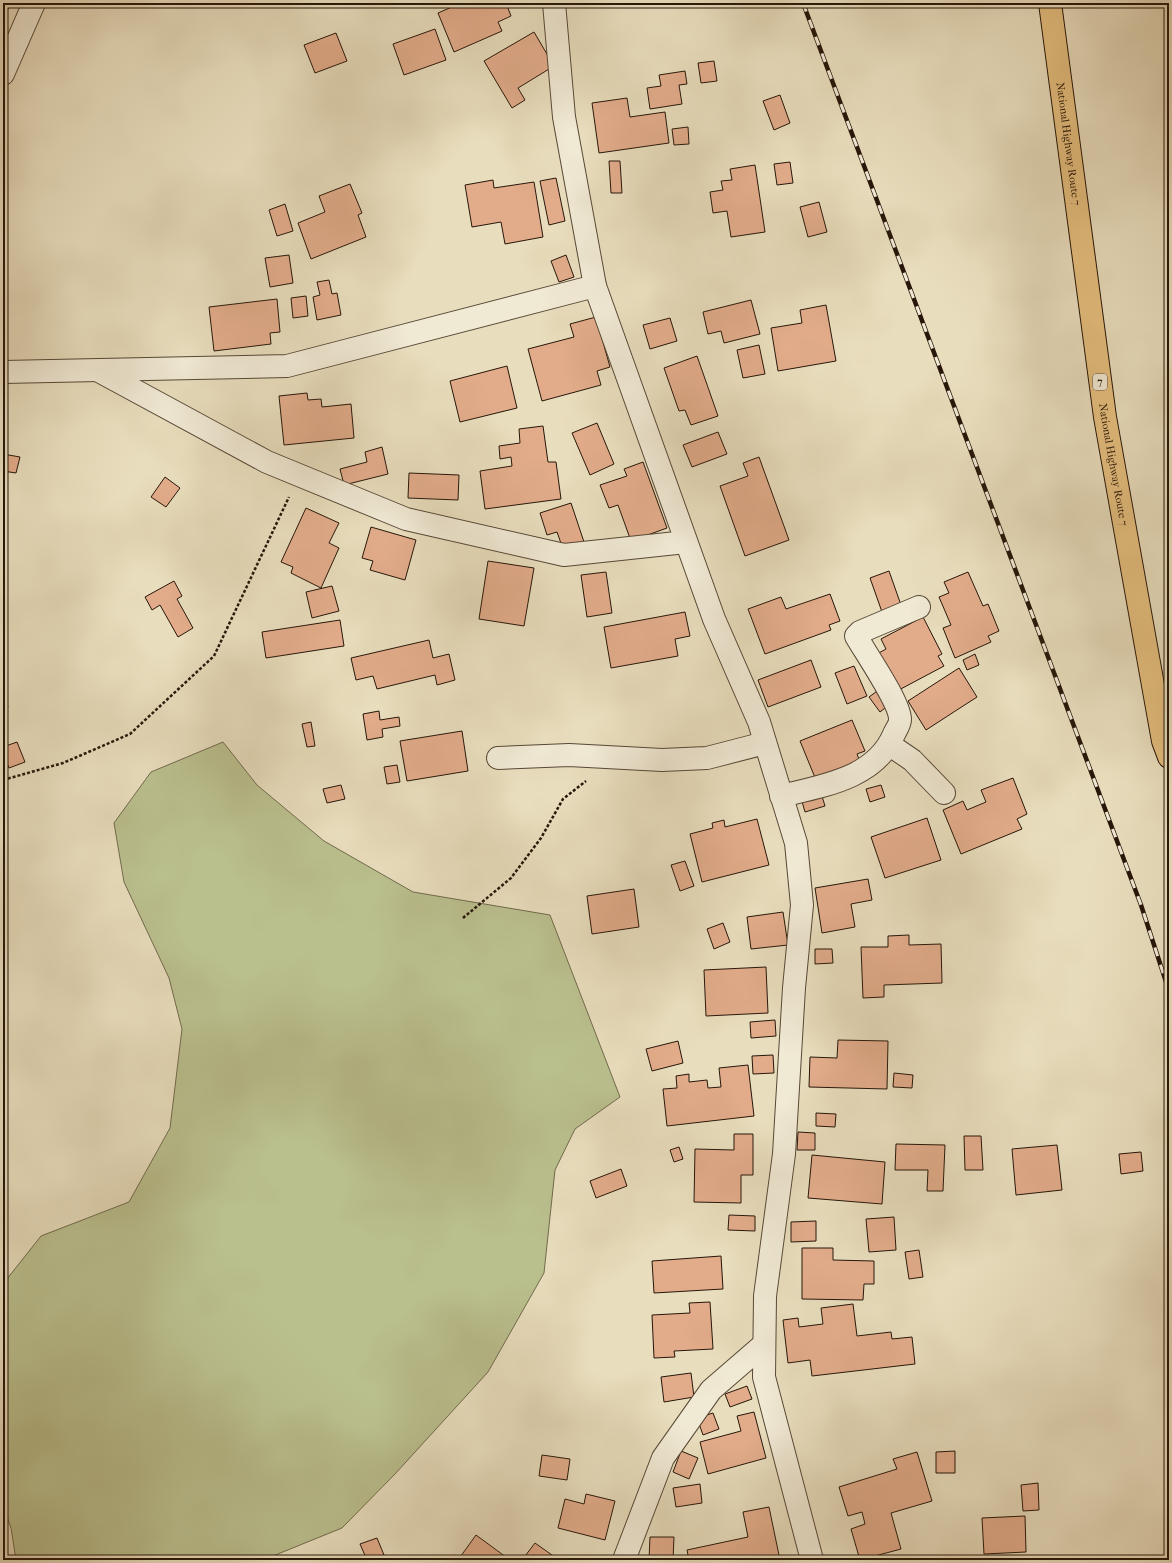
<svg xmlns="http://www.w3.org/2000/svg" width="1172" height="1563" font-family="'IM FELL French Canon',serif">
	<style>
		.green { fill: #babf8e; stroke: #706a4c }
		.building { fill: #e2ac8b; stroke: #271609 }
		.lines { fill: none; stroke-linecap: round; stroke-linejoin: round }
		.street-casing { stroke: #574836; stroke-width: 24 }
		.highway-casing { stroke: #271609; stroke-width: 24 }
		.path { stroke: #271609; stroke-width: 2.5; stroke-dasharray: 3 2; stroke-linecap: butt }
		.street { stroke: #f0e9d4; stroke-width: 22 }
		.highway { stroke: #e4be7e; stroke-width: 22 }
		.rail-casing { stroke: #271609; stroke-width: 4.5 }
		.rail { stroke: #f0e9d4; stroke-width: 3; stroke-dasharray: 9; stroke-linecap: butt }
		.labels { text-anchor: middle; dominant-baseline: central; stroke-width: 4; stroke-linejoin: round; paint-order: stroke }
		.shield { fill: #f0e9d4; stroke: #635546; stroke-width: 1 }
		.shield-label { font-size: 10px; font-weight: bold; fill: #271609 }
		.street-label { font-size: 11px; fill: #271609; stroke: #f0e9d4 }
	</style>
	<rect width="100%" height="100%" fill="#e8ddbd"/>
	<filter id="stains"><feTurbulence type="fractalNoise" baseFrequency=".005" numOctaves="4"/><feColorMatrix values="0 0 0 0 .2 0 0 0 0 .09 0 0 0 0 .02 0 0 0 .5 -.17"/></filter>
	<radialGradient id="worn" r=".72"><stop offset=".6" stop-color="#630" stop-opacity="0"/><stop offset="1" stop-color="#630" stop-opacity=".3"/></radialGradient>
	<!-- green -->
	<g class="green">
		<path d="M3 3H11L3 20Z"/>
		<path d="M223 742 257 785 324 841 413 892 550 915 620 1097 575 1129 555 1170 544 1273 488 1372 395 1474 342 1528 263 1560H16L11 1528 3 1505V1284L41 1236 129 1202 170 1128 182 1029 169 978 124 882 114 823 151 772Z"/>
	</g>
	<!-- building -->
	<g class="building">
		<path d="M461 3H506L511 16 498 22 502 31 454 52 438 13Z"/>
		<path d="M435 29 446 60 404 75 393 44Z"/>
		<path d="M534 32 554 66 518 88 525 100 512 108 484 61Z"/>
		<path d="M336 33 347 61 315 73 304 45Z"/>
		<path d="M714 61 717 81 701 83 698 63Z"/>
		<path d="M685 71 687 84 679 85 682 104 650 109 647 88 661 86 659 75Z"/>
		<path d="M780 95 790 123 774 130 763 101Z"/>
		<path d="M627 98 630 117 665 112 669 143 599 153 592 103Z"/>
		<path d="M688 127 689 144 674 145 672 129Z"/>
		<path d="M609 161H620L622 193H611Z"/>
		<path d="M790 162 793 183 777 185 774 164Z"/>
		<path d="M755 165 765 232 731 237 727 211 713 213 710 192 723 190 721 181 732 180 730 169Z"/>
		<path d="M556 178 565 221 549 225 540 181Z"/>
		<path d="M493 180 494 188 534 182 543 237 505 244 501 222 472 227 465 185Z"/>
		<path d="M350 184 362 213 358 215 366 237 311 259 298 223 325 212 319 196Z"/>
		<path d="M819 202 827 232 808 237 800 207Z"/>
		<path d="M285 204 293 231 277 236 269 210Z"/>
		<path d="M289 255 293 283 270 287 265 258Z"/>
		<path d="M566 255 574 277 559 282 551 261Z"/>
		<path d="M329 280 332 294 337 293 341 315 317 320 313 297 320 295 317 282Z"/>
		<path d="M306 296 308 316 293 318 291 298Z"/>
		<path d="M277 299 280 332 270 333 271 344 214 351 209 307Z"/>
		<path d="M751 300 760 334 724 343 721 331 708 334 703 312Z"/>
		<path d="M826 305 836 361 778 371 771 328 802 323 800 310Z"/>
		<path d="M596 317 610 367 597 371 601 385 542 401 528 349 574 337 570 324Z"/>
		<path d="M670 318 677 341 650 349 643 325Z"/>
		<path d="M759 345 765 374 743 378 737 350Z"/>
		<path d="M697 356 718 416 691 425 685 410 679 411 664 368Z"/>
		<path d="M507 366 517 408 460 422 450 381Z"/>
		<path d="M307 393 308 400 321 399 322 407 351 404 354 438 284 445 279 396Z"/>
		<path d="M597 423 614 464 590 475 572 433Z"/>
		<path d="M543 426 548 462H556L561 499 485 509 480 471 512 466 511 457 500 459 499 446 520 443 519 429Z"/>
		<path d="M718 432 727 454 692 467 683 445Z"/>
		<path d="M382 447 388 474 344 485 340 469 367 462 365 452Z"/>
		<path d="M3 454 20 457 16 473 3 471Z"/>
		<path d="M759 457 789 540 745 556 720 486 748 476 743 463Z"/>
		<path d="M643 462 667 528 631 541 618 505 609 508 600 485 627 476 624 469Z"/>
		<path d="M409 473 459 475 458 500 408 498Z"/>
		<path d="M165 477 180 488 166 507 151 497Z"/>
		<path d="M571 503 584 542 563 549 557 532 547 535 540 513Z"/>
		<path d="M306 508 339 523 329 543 339 548 321 588 291 573 293 567 281 562Z"/>
		<path d="M371 527 416 540 405 580 370 570 373 561 362 558Z"/>
		<path d="M488 561 534 568 524 626 479 619Z"/>
		<path d="M889 571 901 605 882 612 870 578Z"/>
		<path d="M606 572 612 613 587 617 581 575Z"/>
		<path d="M968 572 983 606 988 604 999 631 988 636 991 642 955 658 943 628 951 625 939 597 949 593 944 582Z"/>
		<path d="M174 581 182 596 177 599 193 628 178 637 160 605 152 610 145 597Z"/>
		<path d="M332 586 339 611 312 618 306 592Z"/>
		<path d="M830 594 840 621 829 625 831 630 765 654 748 609 781 597 786 609Z"/>
		<path d="M685 612 690 636 675 639 678 656 611 668 604 627Z"/>
		<path d="M923 617 942 654 938 656 944 666 897 691 877 654 886 649 881 639Z"/>
		<path d="M340 620 344 646 266 658 262 632Z"/>
		<path d="M429 640 433 658 449 654 455 680 437 685 435 675 377 689 373 676 356 680 351 658Z"/>
		<path d="M975 654 979 665 967 670 963 660Z"/>
		<path d="M811 660 821 687 768 707 758 680Z"/>
		<path d="M854 666 867 696 847 704 835 673Z"/>
		<path d="M959 668 977 697 926 730 908 701Z"/>
		<path d="M880 689 890 704 880 712 869 697Z"/>
		<path d="M3 693 8 707 3 709Z"/>
		<path d="M379 711 380 720 399 717 400 726 382 729 383 737 367 740 363 714Z"/>
		<path d="M852 720 865 751 857 754 860 762 816 780 800 741Z"/>
		<path d="M311 722 315 746 307 747 302 724Z"/>
		<path d="M462 731 468 771 407 781 400 741Z"/>
		<path d="M17 742 25 762 9 768 3 753V747Z"/>
		<path d="M397 765 400 782 387 784 384 767Z"/>
		<path d="M1013 778 1027 814 1017 819 1022 829 961 854 943 810 963 801 967 810 986 802 981 790Z"/>
		<path d="M341 785 345 799 327 803 323 789Z"/>
		<path d="M881 785 885 797 870 802 866 789Z"/>
		<path d="M821 793 825 806 805 812 801 798Z"/>
		<path d="M927 818 941 860 885 878 871 837Z"/>
		<path d="M757 819 769 865 702 882 690 834 713 828 712 823 724 820 725 827Z"/>
		<path d="M685 861 694 886 680 891 671 865Z"/>
		<path d="M868 879 872 900 851 904 855 927 822 933 815 888Z"/>
		<path d="M634 889 639 927 592 934 587 896Z"/>
		<path d="M783 912 788 945 751 949 747 917Z"/>
		<path d="M723 923 730 942 714 949 707 929Z"/>
		<path d="M909 935V945L941 944 942 983 884 985V997L863 998 861 947H888V936Z"/>
		<path d="M815 949H832L833 963 815 964Z"/>
		<path d="M766 967 768 1013 706 1016 704 970Z"/>
		<path d="M775 1020 776 1036 751 1038 750 1022Z"/>
		<path d="M838 1040 888 1041 887 1089 809 1087 810 1057 837 1058Z"/>
		<path d="M678 1041 683 1063 652 1071 646 1049Z"/>
		<path d="M773 1055 774 1073 753 1074 752 1056Z"/>
		<path d="M748 1065 754 1116 667 1126 663 1089 677 1088 676 1076 689 1074V1082L707 1080 708 1088 721 1087 719 1068Z"/>
		<path d="M894 1073 913 1075 912 1088 893 1087Z"/>
		<path d="M816 1113 836 1114 835 1127 816 1126Z"/>
		<path d="M798 1132 815 1133V1150H797Z"/>
		<path d="M734 1134H753V1175H741V1203L694 1202 695 1149 734 1150Z"/>
		<path d="M964 1136H981L983 1170H965Z"/>
		<path d="M896 1144 945 1145 943 1191H927L928 1170H895Z"/>
		<path d="M1057 1145 1062 1190 1016 1195 1012 1149Z"/>
		<path d="M679 1147 683 1159 674 1162 670 1150Z"/>
		<path d="M1141 1152 1143 1171 1121 1174 1119 1154Z"/>
		<path d="M812 1155 885 1162 882 1204 808 1198Z"/>
		<path d="M621 1169 627 1186 596 1198 590 1181Z"/>
		<path d="M729 1215 755 1216V1231L728 1230Z"/>
		<path d="M894 1217 896 1250 869 1252 866 1219Z"/>
		<path d="M816 1221V1241L791 1242V1222Z"/>
		<path d="M802 1248H833V1260L874 1261V1284H864L863 1300 802 1299Z"/>
		<path d="M919 1250 923 1277 909 1279 905 1252Z"/>
		<path d="M721 1256 723 1289 654 1293 652 1261Z"/>
		<path d="M710 1302 713 1349 674 1351 675 1357 654 1358 652 1315 690 1313 689 1303Z"/>
		<path d="M853 1304 857 1336 891 1332 892 1339 912 1337 915 1364 812 1376 810 1360 788 1363 783 1320 798 1318 799 1327 823 1324 821 1308Z"/>
		<path d="M691 1373 694 1397 664 1402 661 1377Z"/>
		<path d="M747 1386 752 1399 730 1407 725 1394Z"/>
		<path d="M754 1412 766 1458 708 1474 700 1442 741 1431 737 1416Z"/>
		<path d="M713 1413 719 1429 703 1435 697 1418Z"/>
		<path d="M681 1451 698 1458 689 1479 673 1472Z"/>
		<path d="M955 1451V1473H936V1452Z"/>
		<path d="M917 1452 932 1501 891 1513 901 1549 860 1560 851 1529 865 1524 862 1512 848 1516 839 1487 897 1469 893 1459Z"/>
		<path d="M542 1455 570 1459 567 1480 539 1476Z"/>
		<path d="M1038 1483 1039 1510 1023 1511 1021 1485Z"/>
		<path d="M700 1484 702 1503 676 1507 673 1488Z"/>
		<path d="M586 1494 615 1501 605 1540 558 1528 565 1499 584 1504Z"/>
		<path d="M769 1507 780 1560H689L687 1550 748 1537 743 1512Z"/>
		<path d="M1025 1516 1026 1552 984 1554 982 1518Z"/>
		<path d="M476 1535 510 1560H458Z"/>
		<path d="M650 1537H674L673 1560H649Z"/>
		<path d="M377 1538 384 1555 367 1560 360 1544Z"/>
		<path d="M535 1543 559 1560H522Z"/>
		<path d="M442 1555 448 1560H438Z"/>
	</g>
	<g class="lines">
		<defs>
			<g id="street">
				<path d="M554 3 564 117 595 286 714 619 759 722 796 843 802 905 794 988 784 1154 765 1296 764 1377 812 1560"/>
				<path d="M3 74 34 3"/>
				<path d="M99 371 267 462 406 519 564 555 686 542"/>
				<path d="M3 372 287 366 595 286"/>
				<path d="M890 745 912 760 944 793"/>
				<path d="M498 758 569 755 662 760 707 758 765 743"/>
				<path d="M781 796C823 786 876 778 894 734 896 730 900 724 900 720 901 704 865 652 856 636L860 632 919 607"/>
				<path d="M624 1560 663 1458 711 1390 763 1345"/>
			</g>
			<g id="highway">
				<path id="s1" d="M1050 3 1105 417 1163 741 1169 757"/>
			</g>
		</defs>
		<!-- street casing -->
		<use href="#street" class="street-casing"/>
		<!-- highway casing -->
		<use href="#highway" class="highway-casing"/>
		<!-- path -->
		<g class="path">
			<path d="M3 780 63 763 130 734 214 656 289 497"/>
			<path d="M463 918 511 878 541 838 563 799 586 781"/>
		</g>
		<!-- street -->
		<use href="#street" class="street"/>
		<!-- highway -->
		<use href="#highway" class="highway"/>
		<defs>
			<path id="rail" d="M803 3 1141 905 1169 991"/>
		</defs>
		<!-- rail casing -->
		<use href="#rail" class="rail-casing"/>
		<!-- rail -->
		<use href="#rail" class="rail"/>
	</g>
	<g class="labels">
		<!-- shield labels -->
		<rect class="shield" x="1093" y="374" width="14" height="16" rx="3"/>
		<g class="shield-label">
			<text x="1100" y="382">7</text>
		</g>
		<!-- street labels -->
		<g class="street-label">
			<text stroke="none"><textPath href="#s1" startOffset="142">National Highway Route 7</textPath></text>
			<text stroke="none"><textPath href="#s1" startOffset="466">National Highway Route 7</textPath></text>
		</g>
	</g>
	<!-- margin -->
	<rect width="1172" height="1563" fill="none" stroke="#e8ddbd" stroke-width="16"/>
	<rect x="4" y="4" width="1164" height="1555" fill="none" stroke="#271609" stroke-width="2"/>
	<rect x="8" y="8" width="1156" height="1547" fill="none" stroke="#271609"/>
	<rect width="100%" height="100%" filter="url(#stains)"/>
	<rect width="100%" height="100%" fill="url(#worn)"/>
</svg>
